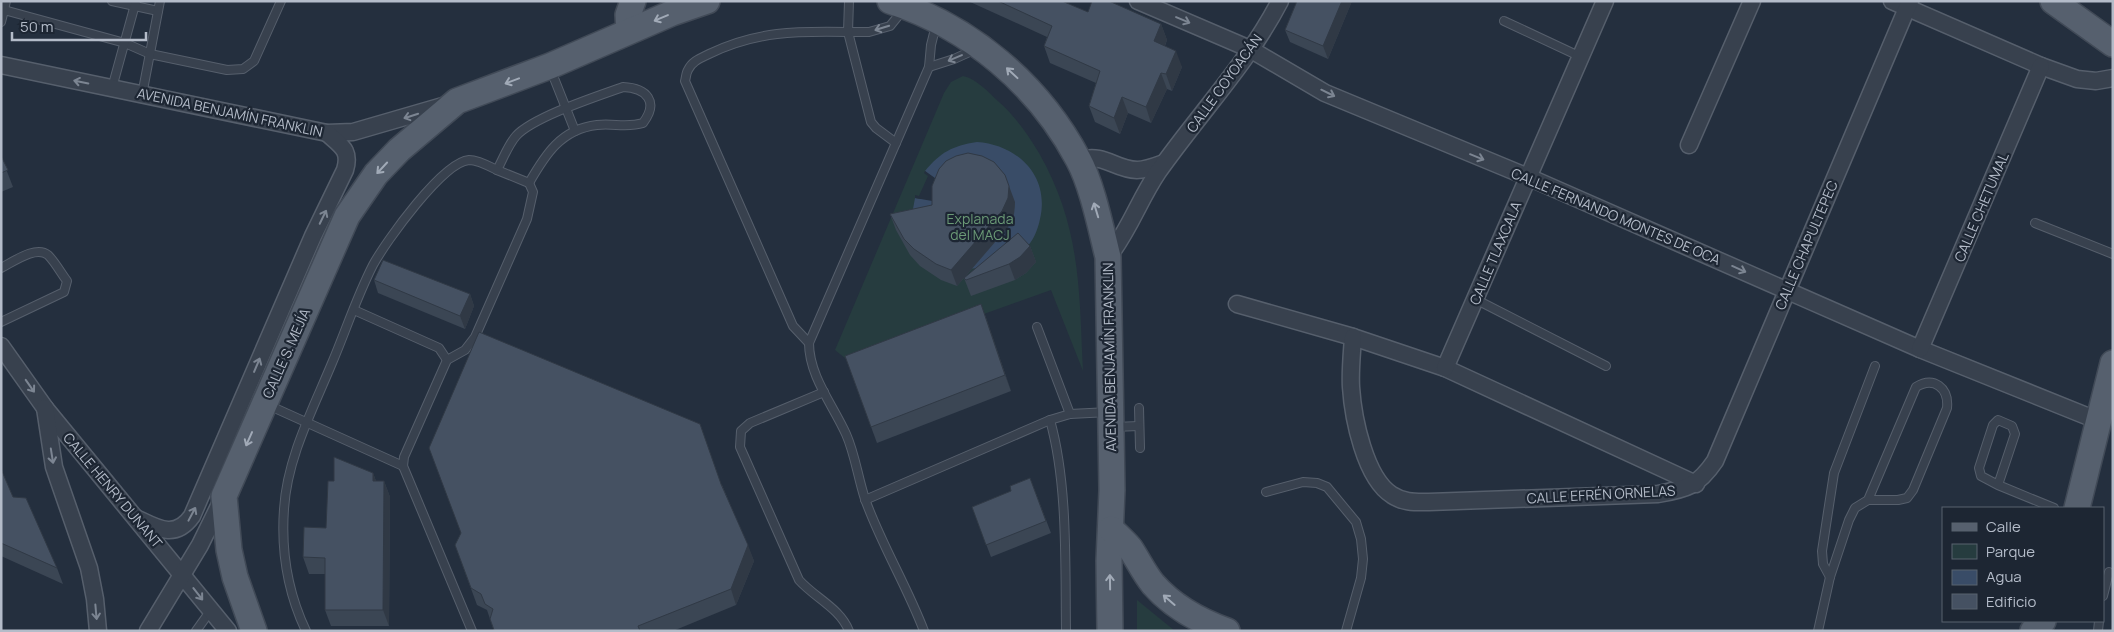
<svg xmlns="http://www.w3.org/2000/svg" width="2114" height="632" font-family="Manrope,sans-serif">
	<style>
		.green { fill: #263c3f }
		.water { fill: #394c67; fill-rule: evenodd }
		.pier { fill: #242f3e }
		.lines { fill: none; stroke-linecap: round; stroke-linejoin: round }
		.lane-casing { stroke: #565f6c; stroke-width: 10 }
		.street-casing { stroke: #565f6c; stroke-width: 19 }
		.primary-casing { stroke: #414a57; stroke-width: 28 }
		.lane { stroke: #38414e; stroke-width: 8 }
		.street { stroke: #38414e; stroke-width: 16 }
		.primary { stroke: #56606e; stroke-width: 25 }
		.wall { fill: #3b4654 }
		.shaded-wall { fill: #303945 }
		.building { fill: #455162; stroke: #303945 }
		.oneway { stroke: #a1aab7 }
		.oneway2 { stroke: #7c8592 }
		.labels { text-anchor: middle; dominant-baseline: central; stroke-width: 4.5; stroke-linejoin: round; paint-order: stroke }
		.street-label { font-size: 14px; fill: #b4bcc9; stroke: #1d2633 }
		.park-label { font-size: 14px; fill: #6b9a76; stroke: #1d2633 }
	</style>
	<rect width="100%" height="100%" fill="#242f3e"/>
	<!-- green -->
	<g class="green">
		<path d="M963 76C977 79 989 93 999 102 1016 117 1028 135 1039 153 1081 227 1079 289 1083 371L1051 290 850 362 835 350 944 93 951 82Z"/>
		<path d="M1137 600 1175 631H1137Z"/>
	</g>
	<!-- water -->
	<path class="water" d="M977 142C1018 145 1050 176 1040 219 1038 229 1033 243 1024 249 1018 254 1007 257 1000 260 988 265 980 270 967 268L915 218 913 209 915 198 921 199 931 176 925 171C941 152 952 146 977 142ZM1015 202C1013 221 1007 232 991 242Z"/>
	<!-- pier -->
	<path class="pier" d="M925 171 945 185 938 202 915 198V195L919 196 928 176 924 173Z"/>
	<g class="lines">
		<defs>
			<g id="lane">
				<path d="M6 1 4 10 125 43 150 54 227 70 243 69 254 61 281 1"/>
				<path d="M112 1 158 11"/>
				<path d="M1 9 4 10 1 22"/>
				<path d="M1504 21 1581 57"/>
				<path d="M929 67 954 59 976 49"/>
				<path d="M550 68 575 131"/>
				<path d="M623 87C647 88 659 102 643 123 627 128 613 123 597 125 561 129 545 155 529 183L497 170C503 159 508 145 516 136 533 117 598 96 623 87Z"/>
				<path d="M112 88 136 1"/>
				<path d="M142 95 160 1"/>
				<path d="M896 143 876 128 871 122 848 32H869L890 26 903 10"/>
				<path d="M2035 223 2113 254"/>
				<path d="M1 268C13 262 36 245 48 255 55 262 61 273 67 281L64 292 1 322"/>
				<path d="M1475 299 1606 366"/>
				<path d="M354 310 439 348 447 360"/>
				<path d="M1037 327 1070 414"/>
				<path d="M809 343 793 326 685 81C686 78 686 73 688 70 692 61 701 58 709 54 756 31 797 31 848 32L849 1"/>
				<path d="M824 392 750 423 741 431 740 447 799 580C815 598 840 608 849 631"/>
				<path d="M268 405 403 466"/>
				<path d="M1139 408 1140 448"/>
				<path d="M1050 420C1068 484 1065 564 1066 631"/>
				<path d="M1114 427 1139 426"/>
				<path d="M1998 485 1981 476 1979 468 1993 425 1998 420 2012 426 2015 434 1998 485 2054 508"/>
				<path d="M1266 492 1303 482 1317 483 1327 487 1356 522 1361 539 1363 559 1361 578 1346 631"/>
				<path d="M865 500 1050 420 1070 414 1109 412"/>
				<path d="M1830 577 1823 564 1822 551 1834 473 1875 366"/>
				<path d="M2103 596 2109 572"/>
				<path d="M196 631 211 610"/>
				<path d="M306 631C288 593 281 551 284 509 287 458 313 409 332 363 346 330 357 296 373 265 386 241 443 162 469 160 478 160 489 166 497 170"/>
				<path d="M472 631 403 466 404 457 447 360 465 350 475 337 527 219 533 192 529 183"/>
				<path d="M924 631C907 586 881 544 865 499 858 478 855 454 846 434 833 405 809 376 809 343L929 67 931 45 936 25"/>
				<path d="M1818 631 1830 577 1849 520 1855 508 1868 500 1916 387C1934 376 1949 388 1947 408L1913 490 1907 498 1898 500H1868"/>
				<path d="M2098 631 2099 621"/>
			</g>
			<g id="street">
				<path d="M1138 1 1250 49 1325 93 1528 177 1920 349 2099 421"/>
				<path d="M1892 1 2041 66 2077 79 2096 81 2113 78"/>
				<path d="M1 65 327 133 353 132 446 105"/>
				<path d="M1689 145 1752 1"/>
				<path d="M1079 160C1106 153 1113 169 1137 170 1146 170 1156 166 1164 163"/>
				<path d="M1108 257C1129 231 1139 200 1158 172 1198 115 1248 63 1280 1"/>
				<path d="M1237 304 1353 337 1445 368 1696 484"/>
				<path d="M1353 337C1352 353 1350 371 1351 387 1353 418 1365 478 1392 495 1404 503 1416 502 1429 502L1658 494C1687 489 1698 486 1715 461L1910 1"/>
				<path d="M1 346 45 408 228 631"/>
				<path d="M1920 349 2041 66"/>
				<path d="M1445 368 1605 1"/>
				<path d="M45 408 54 467 89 568 95 599 98 631"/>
				<path d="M136 518C157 528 175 540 192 516L313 236 345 170C351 150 341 146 327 133"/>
				<path d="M148 631 200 545 223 498"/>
			</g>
			<g id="primary">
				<path d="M890 1C970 27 1038 84 1078 159 1092 184 1101 229 1108 257L1112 490 1109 561 1110 631"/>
				<path d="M2053 1 2113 44"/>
				<path d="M629 31 628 15 633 1"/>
				<path d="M2077 508 2113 363"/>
				<path d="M1111 529C1117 535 1124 541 1130 548 1138 560 1144 573 1153 584 1173 607 1199 621 1227 631"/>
				<path d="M254 631 235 577 229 550 224 496 347 216 376 174 399 150 457 101 550 66 672 13 707 1"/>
				<path d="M2033 631 2043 621"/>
			</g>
		</defs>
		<!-- lane casing -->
		<use href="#lane" class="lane-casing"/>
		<!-- street casing -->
		<use href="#street" class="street-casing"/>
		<!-- primary casing -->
		<use href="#primary" class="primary-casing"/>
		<!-- lane -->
		<use href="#lane" class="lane"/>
		<!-- street -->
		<use href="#street" class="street"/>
		<!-- primary -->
		<use href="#primary" class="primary"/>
	</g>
	<!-- wall -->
	<g class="wall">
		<path d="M968 1H1062L1088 12 1161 24 1167 40 1165 46 1182 67 1172 91 1167 89 1151 123 1128 113 1120 134 1095 122 1089 106 1096 83 1050 63 1044 46 1047 37Z"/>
		<path d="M1297 1H1352L1328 59 1290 42 1285 30Z"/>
		<path d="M1 156 13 187 1 192Z"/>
		<path d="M1015 202 1014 214 1008 227 957 286 941 280 920 266 910 255 896 230 890 214 932 205Z"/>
		<path d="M1030 246 1036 262 1026 273 1015 280 971 296 964 278Z"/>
		<path d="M374 280 470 294 474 306 465 329 378 293Z"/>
		<path d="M981 304 1011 391 877 443 845 356Z"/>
		<path d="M1 469 13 497 57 568 63 584 1 556Z"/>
		<path d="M373 473 376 481H384L390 497 389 626H331L325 610V574H309L303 557 326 528 334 481Z"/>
		<path d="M1030 478 1051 533 991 557 972 507 1011 491Z"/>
		<path d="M722 485 754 561 736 605 673 631H494L487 610 477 605 455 545Z"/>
	</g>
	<!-- shaded-wall -->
	<g class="shaded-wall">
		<path d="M1342 1H1352L1328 59 1323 46Z"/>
		<path d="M1161 24 1167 40 1160 57 1154 41Z"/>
		<path d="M1176 51 1182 67 1172 91 1166 74Z"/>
		<path d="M1161 73 1167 89 1151 123 1146 107Z"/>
		<path d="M1122 97 1128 113 1120 134 1114 118Z"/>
		<path d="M1009 186 1015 202 1014 214 1008 227 957 286 951 270Z"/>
		<path d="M1030 246 1036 262 1026 273 1015 280 1009 264Z"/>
		<path d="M470 294 474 306 465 329 460 316Z"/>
		<path d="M981 304 987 320 1011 391 1005 375Z"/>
		<path d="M373 473 379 489 373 481Z"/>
		<path d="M384 481 390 497 389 626 383 610Z"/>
		<path d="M748 545 754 561 736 605 731 589Z"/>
	</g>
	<!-- building -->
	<g class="building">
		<path d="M998 1H1062L1088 12 1092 1H1109L1161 24 1154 41 1176 51 1166 74 1161 73 1146 107 1122 97 1114 118 1089 106 1100 71 1044 46 1052 26Z"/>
		<path d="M1297 1H1342L1323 46 1285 30Z"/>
		<path d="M968 153 982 156 994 162 1005 175 1009 186 1008 198 1002 211 951 270 936 264 914 249 904 239 890 214 932 205V186L939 169 946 161 956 156Z"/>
		<path d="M1 156 8 170 1 173Z"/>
		<path d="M1018 233 1030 246 1020 257 1009 264 966 280 964 278Z"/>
		<path d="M383 260 470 294 460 316 374 280Z"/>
		<path d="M981 304 1005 375 871 427 845 356Z"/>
		<path d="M479 332 700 424 721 484 748 545 731 589 638 626 640 631H495L494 630 490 619 493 609 485 604 481 594 471 588 455 545 461 533 429 448Z"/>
		<path d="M334 457 373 473V481H384L383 610H325V558L303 557 304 527 326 528 328 481H334Z"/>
		<path d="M1 469 13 497 26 498 57 568 1 543Z"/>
		<path d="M1030 478 1046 521 986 545 972 507 1011 491 1010 486Z"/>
	</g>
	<!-- one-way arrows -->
	<defs><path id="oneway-shaft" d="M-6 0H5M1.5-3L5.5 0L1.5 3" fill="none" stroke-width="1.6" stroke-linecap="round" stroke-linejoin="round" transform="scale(1.25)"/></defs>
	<g class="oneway">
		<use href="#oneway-shaft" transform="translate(661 18) rotate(157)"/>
		<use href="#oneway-shaft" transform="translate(1012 73) rotate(-137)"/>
		<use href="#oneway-shaft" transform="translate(512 81) rotate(159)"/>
		<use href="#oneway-shaft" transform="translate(382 168) rotate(133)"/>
		<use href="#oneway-shaft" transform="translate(1096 210) rotate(-107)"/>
		<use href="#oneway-shaft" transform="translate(249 439) rotate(114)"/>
		<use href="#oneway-shaft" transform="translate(1110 582) rotate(-91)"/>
		<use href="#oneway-shaft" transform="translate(1169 600) rotate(-139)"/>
	</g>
	<g class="oneway2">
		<use href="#oneway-shaft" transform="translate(1183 20) rotate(23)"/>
		<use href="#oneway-shaft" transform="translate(882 28) rotate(163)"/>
		<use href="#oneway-shaft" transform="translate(955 58) rotate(157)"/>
		<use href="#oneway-shaft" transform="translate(81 82) rotate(-168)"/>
		<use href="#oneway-shaft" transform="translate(1328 93) rotate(26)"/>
		<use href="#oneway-shaft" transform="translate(411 116) rotate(162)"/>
		<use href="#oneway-shaft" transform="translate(1477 157) rotate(22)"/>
		<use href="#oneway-shaft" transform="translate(323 217) rotate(-64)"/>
		<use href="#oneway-shaft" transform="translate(1739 269) rotate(24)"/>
		<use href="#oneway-shaft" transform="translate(257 365) rotate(-67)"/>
		<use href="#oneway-shaft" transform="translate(30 386) rotate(55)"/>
		<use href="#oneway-shaft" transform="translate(52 456) rotate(81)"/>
		<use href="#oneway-shaft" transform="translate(192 514) rotate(-62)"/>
		<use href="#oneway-shaft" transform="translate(198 594) rotate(52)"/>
		<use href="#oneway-shaft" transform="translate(96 612) rotate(85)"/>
	</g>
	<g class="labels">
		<!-- street labels -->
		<g class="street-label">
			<text transform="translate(1224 83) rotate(-54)">CALLE COYOACÁN</text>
			<text transform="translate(230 112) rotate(12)">AVENIDA BENJAMÍN FRANKLIN</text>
			<text transform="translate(1981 207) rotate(-67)">CALLE CHETUMAL</text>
			<text transform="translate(1616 216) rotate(23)">CALLE FERNANDO MONTES DE OCA</text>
			<text transform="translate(1806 245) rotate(-67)">CALLE CHAPULTEPEC</text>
			<text transform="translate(1495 253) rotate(-67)">CALLE TLAXCALA</text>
			<text transform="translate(286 353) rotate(-66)">CALLE S. MEJÍA</text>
			<text transform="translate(1109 357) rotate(-91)">AVENIDA BENJAMÍN FRANKLIN</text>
			<text transform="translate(113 490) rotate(50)">CALLE HENRY DUNANT</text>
			<text transform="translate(1601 494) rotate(-3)">CALLE EFRÉN ORNELAS</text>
		</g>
		<!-- park labels -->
		<g class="park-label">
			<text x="980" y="218">Explanada<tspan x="980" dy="16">del MACJ</tspan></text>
		</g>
	</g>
	<!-- border -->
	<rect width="2114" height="632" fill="none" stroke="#b4bcc9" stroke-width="5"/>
	<!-- legend -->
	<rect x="1942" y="507" width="162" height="115" fill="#1d2633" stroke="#59626f"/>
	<rect x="1952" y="523" width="25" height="8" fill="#56606e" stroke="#59626f"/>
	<text x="1986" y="532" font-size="15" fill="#b4bcc9">Calle</text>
	<rect x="1952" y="544" width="25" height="15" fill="#263c3f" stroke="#59626f"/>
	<text x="1986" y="557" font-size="15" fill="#b4bcc9">Parque</text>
	<rect x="1952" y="570" width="25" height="15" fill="#394c67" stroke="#59626f"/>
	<text x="1986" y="582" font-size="15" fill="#b4bcc9">Agua</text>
	<rect x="1952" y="594" width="25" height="15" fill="#455162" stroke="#59626f"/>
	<text x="1986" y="607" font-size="15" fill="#b4bcc9">Edificio</text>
	<!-- scale -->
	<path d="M12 32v8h134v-8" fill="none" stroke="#b4bcc9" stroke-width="2.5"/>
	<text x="20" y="32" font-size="15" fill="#b4bcc9" stroke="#1d2633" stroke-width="4" paint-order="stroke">50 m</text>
</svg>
